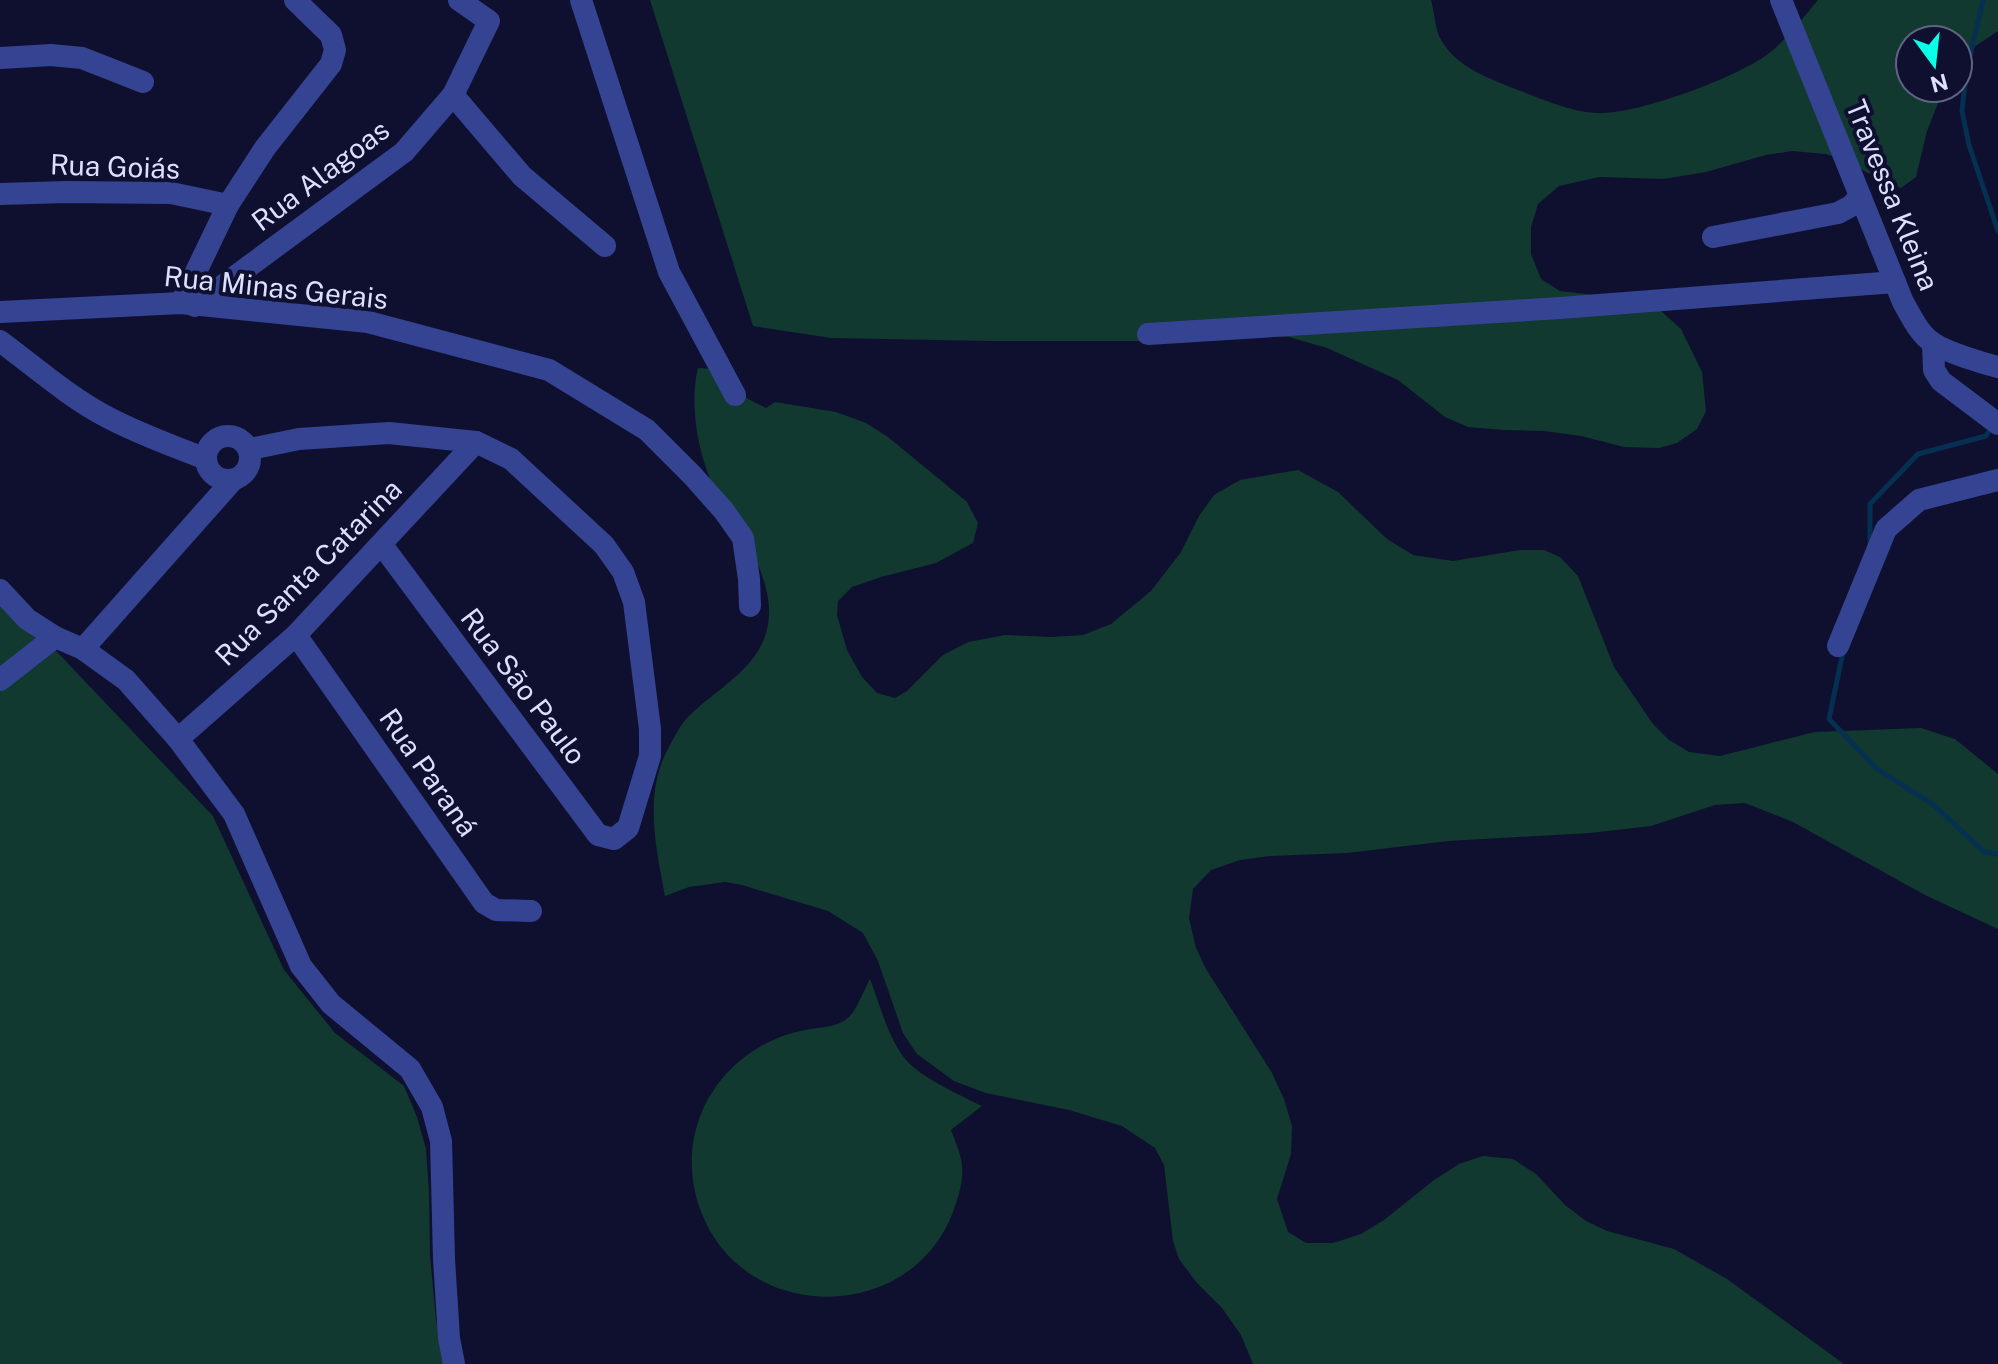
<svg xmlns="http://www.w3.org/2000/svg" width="1998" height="1364" font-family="'Public Sans',sans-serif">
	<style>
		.green { fill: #113930 }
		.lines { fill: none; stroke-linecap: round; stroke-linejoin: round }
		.stream { stroke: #053051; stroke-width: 5 }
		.minor { stroke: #354492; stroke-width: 22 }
		.labels { text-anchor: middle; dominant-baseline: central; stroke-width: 8; stroke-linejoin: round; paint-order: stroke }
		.street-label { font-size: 28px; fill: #dddfff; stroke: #0f102f }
	</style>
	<rect width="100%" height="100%" fill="#0f102f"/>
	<!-- green -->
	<g class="green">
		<path d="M650 0H1431C1434 11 1435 26 1439 36 1453 65 1485 77 1513 88 1539 98 1567 111 1595 113 1634 116 1736 78 1768 54 1787 39 1802 19 1818 0H1998V31L1971 49 1958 66V40H1910V88H1944L1927 131 1916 177 1901 188 1890 185 1846 161 1826 154 1792 151 1766 155 1706 172 1663 179 1599 177 1559 186 1538 204 1531 227V254L1541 279 1560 291 1630 299 1661 311 1681 329 1702 372 1706 411 1697 429 1677 443 1659 448 1624 447 1581 436 1544 431 1504 430 1468 427 1445 417 1398 380 1327 348 1289 337 1272 336 1174 341H987L831 338 753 326Z"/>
		<path d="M698 368 712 369 748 399 766 408 775 402 836 412 866 423 888 437 967 502 978 523 973 543 936 563 881 577 852 587 838 601 837 615 847 650 862 677 877 693 895 698 907 691 943 655 968 642 1005 635 1052 637 1083 635 1111 624 1151 591 1181 552 1199 516 1214 495 1240 480 1298 470 1338 492 1387 539 1413 555 1453 561 1520 550H1544L1560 557 1578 576 1614 667 1653 724 1669 740 1689 752 1720 756 1815 732 1921 728 1955 739 1998 774V929L1925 895 1793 822 1745 803 1715 805 1651 826 1590 833 1448 841 1347 853 1270 856 1240 860 1211 870 1193 889 1189 918 1196 948 1206 969 1272 1073 1284 1099 1292 1126 1291 1154 1277 1199 1288 1232 1306 1243H1333L1361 1234 1384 1220 1434 1180 1459 1164 1483 1156 1513 1159 1536 1174 1565 1205 1586 1221 1607 1231 1674 1249 1727 1279 1844 1364H1253L1241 1335 1222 1308 1197 1283 1179 1259 1173 1241 1164 1165 1155 1148 1122 1126 1069 1110 986 1093 954 1081 917 1054 903 1033 878 961 863 933 828 911 742 885 725 882 689 887 665 896C656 848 643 793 669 747 674 737 681 724 689 716 723 683 771 663 769 608 768 583 755 556 743 534 735 517 722 504 714 487 698 455 689 403 698 368Z"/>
		<path d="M0 592 213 816 284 970 335 1033 404 1086 417 1117 426 1149 429 1191 430 1255 436 1320 446 1364H0Z"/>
		<path d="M870 979C880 1005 888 1038 906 1060 923 1079 960 1095 982 1106L951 1130C955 1141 961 1154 962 1165 964 1180 958 1198 953 1212 911 1324 746 1325 702 1214 689 1182 688 1146 701 1114 719 1070 758 1039 805 1030 820 1027 838 1028 850 1016 857 1009 865 988 870 979Z"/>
	</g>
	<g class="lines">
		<!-- stream -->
		<g class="stream">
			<path d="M1983 0 1966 73 1962 111 1969 145 1998 231"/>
			<path d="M1870 545V504L1918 454 1986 436 1991 428"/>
			<path d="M1843 652 1829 719 1877 769 1934 805 1984 852 1998 854"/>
		</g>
		<!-- minor -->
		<g class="minor">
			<path d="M581 0 669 272 735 395"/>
			<path d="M1781 0 1903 302C1911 316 1919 334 1933 343 1946 352 1982 363 1998 367"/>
			<path d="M0 58 51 55 82 58 143 82"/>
			<path d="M453 95 522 176 605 246"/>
			<path d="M0 194 67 192 171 193 228 205"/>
			<path d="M1713 237 1838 213 1851 206 1860 196"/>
			<path d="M181 303 228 205 265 148 331 64 335 50 331 35 295 0"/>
			<path d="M195 306 404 152 453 95 489 21 459 0"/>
			<path d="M0 312 181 303 368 322 549 370 647 430 692 475 724 511 743 538 749 579 750 606"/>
			<path d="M1148 334 1560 308 1895 282"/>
			<path d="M0 341C35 367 69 397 107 417 139 434 173 446 206 459"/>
			<path d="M1933 343 1934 370 1941 381 1998 424"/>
			<circle cx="228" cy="458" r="22"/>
			<path d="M250 449 299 439 389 433 476 442 511 459 604 545 623 572 634 602 650 729V756L628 828 614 839 598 835 382 545"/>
			<path d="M0 590 27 619 55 637 83 649 126 680 178 739 234 814 301 966 331 1004 410 1069 432 1107 441 1141 444 1259 449 1338 454 1364"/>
			<path d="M296 635 484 903 496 910 531 911"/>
			<path d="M1838 646 1886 529 1919 500 1998 480"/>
			<path d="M83 649 233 480"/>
			<path d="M0 680 55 637"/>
			<path d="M178 739 296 635 476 442"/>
		</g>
	</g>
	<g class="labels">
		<!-- street labels -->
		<g class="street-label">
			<text transform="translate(115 166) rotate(2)">Rua Goiás</text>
			<text transform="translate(320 175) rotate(-37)">Rua Alagoas</text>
			<text transform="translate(1893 195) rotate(68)">Travessa Kleina</text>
			<text transform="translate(276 287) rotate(6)">Rua Minas Gerais</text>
			<text transform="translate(308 572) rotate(-45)">Rua Santa Catarina</text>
			<text transform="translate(524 686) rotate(53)">Rua São Paulo</text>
			<text transform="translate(429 772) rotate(55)">Rua Paraná</text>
		</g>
	</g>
	<!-- north arrow -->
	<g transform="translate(1934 64) rotate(165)"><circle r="38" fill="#0f102f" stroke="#616382" stroke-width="2"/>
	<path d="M0-6L14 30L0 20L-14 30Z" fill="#09ffe8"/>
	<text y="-12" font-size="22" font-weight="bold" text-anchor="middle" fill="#dddfff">N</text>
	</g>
</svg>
